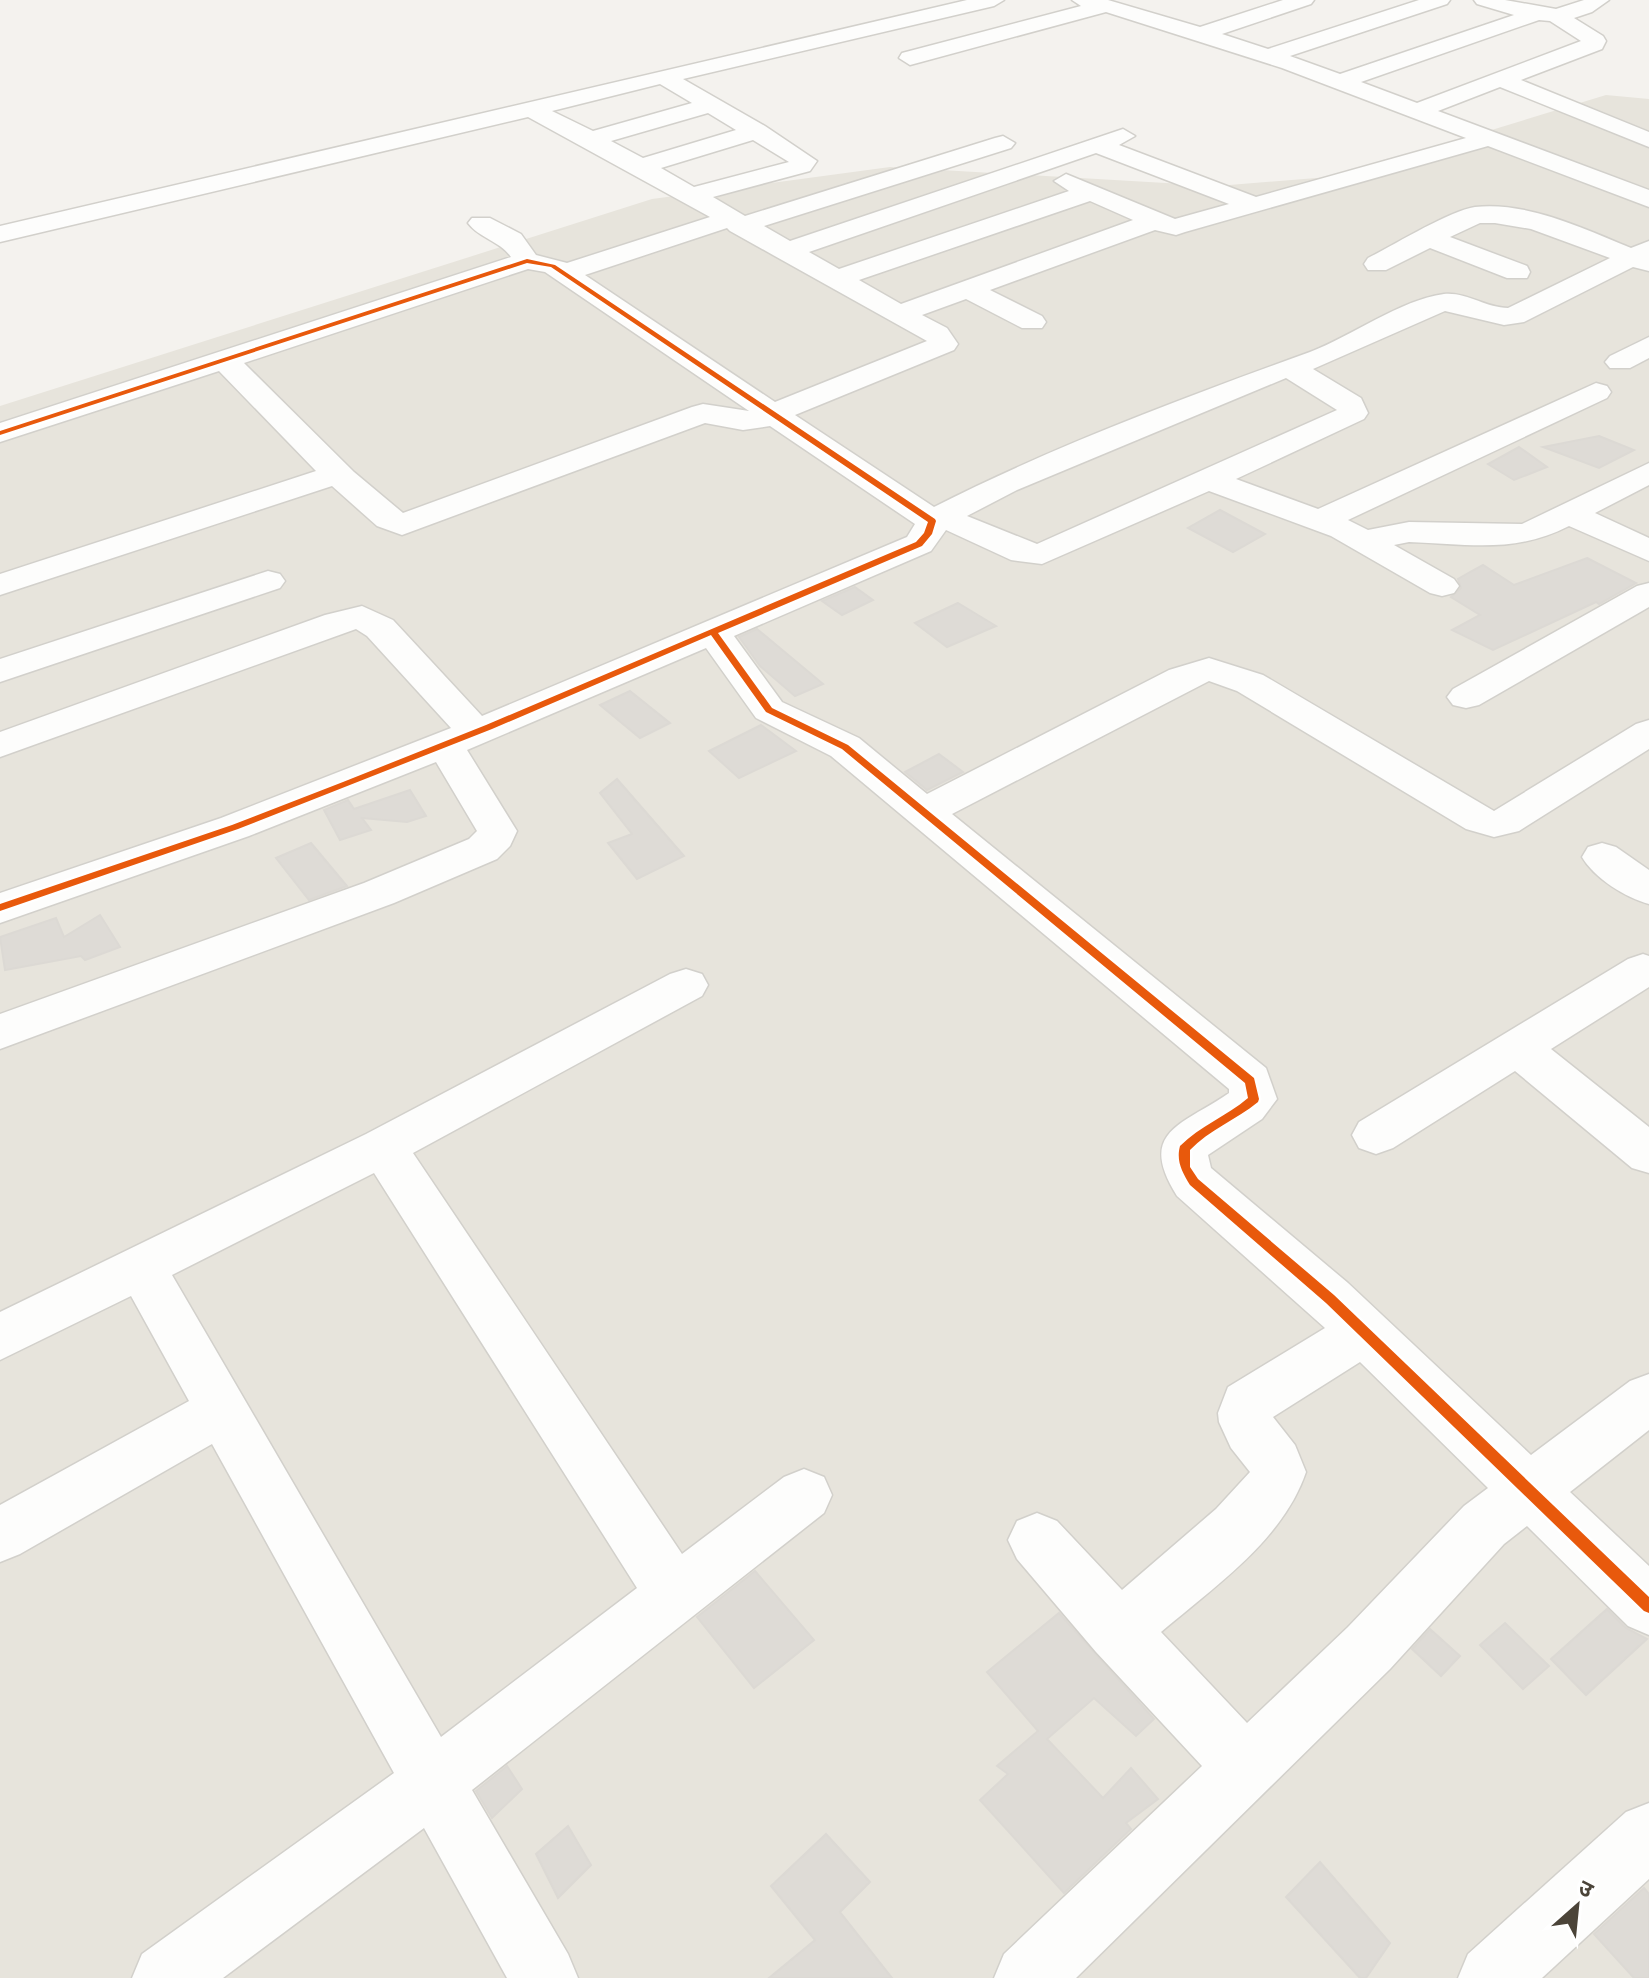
<svg xmlns="http://www.w3.org/2000/svg" width="1649" height="1978" font-family="'Nunito Sans','Noto Sans Devanagari',sans-serif">
	<style>
		.residential { fill: #e7e4dc }
		.building { fill: #dedbd6; stroke: #dcd9d4; stroke-width: 2 }
		.lines { fill: none; stroke-linecap: round; stroke-linejoin: round }
		.minor-casing { stroke: #d2d0cb; stroke-width: 3 }
		.minor { fill: #fdfdfc; fill-rule: evenodd }
		.cycleway-casing { stroke: #fff; stroke-width: 5 }
		.cycleway { fill: #e8590c; fill-rule: evenodd }
	</style>
	<rect width="100%" height="100%" fill="#f4f2ee"/>
	<!-- residential -->
	<path class="residential" d="M1606 95 1649 99V1978H0V406L652 199 890 167 1217 186 1341 176Z"/>
	<!-- building -->
	<g class="building">
		<path d="M1599 436 1634 450 1599 468 1543 447Z"/>
		<path d="M1519 447 1547 467 1514 480 1488 464Z"/>
		<path d="M1220 510 1265 534 1233 552 1188 528Z"/>
		<path d="M1587 558 1636 583 1599 604 1596 602 1493 650 1452 630 1480 615 1451 597 1461 588 1458 579 1470 572 1483 565 1514 585Z"/>
		<path d="M855 587 873 600 842 615 822 601Z"/>
		<path d="M958 603 996 626 947 647 915 623Z"/>
		<path d="M757 629 823 684 795 696 760 666 739 637Z"/>
		<path d="M630 691 670 723 640 738 600 705Z"/>
		<path d="M761 725 796 751 739 778 709 751Z"/>
		<path d="M939 754 963 772 927 790 905 772Z"/>
		<path d="M617 779 684 856 637 879 608 843 632 834 600 793Z"/>
		<path d="M410 790 426 816 407 822 362 818 371 830 340 840 324 810 348 800 354 809Z"/>
		<path d="M311 843 347 886 309 900 276 858Z"/>
		<path d="M100 915 120 947 85 960 81 956 5 970 0 937 56 918 64 937Z"/>
		<path d="M755 1571 814 1640 754 1688 697 1617Z"/>
		<path d="M1607 1609 1626 1628 1647 1639 1586 1695 1551 1659Z"/>
		<path d="M1059 1613 1154 1719 1136 1736 1094 1698 1047 1739 1103 1798 1131 1768 1158 1799 1126 1823 1131 1829 1064 1893 980 1800 1008 1774 997 1766 1038 1731 987 1672Z"/>
		<path d="M1505 1623 1549 1666 1523 1689 1480 1645Z"/>
		<path d="M1430 1629 1460 1656 1441 1676 1412 1649Z"/>
		<path d="M507 1766 522 1789 492 1818 476 1791Z"/>
		<path d="M568 1826 591 1865 558 1898 536 1854Z"/>
		<path d="M826 1834 870 1882 840 1912 892 1978H769L815 1940 771 1886Z"/>
		<path d="M1320 1862 1390 1943 1366 1978H1360L1286 1897Z"/>
		<path d="M1644 1888 1649 1894V1978H1634L1594 1934Z"/>
	</g>
	<g class="lines">
		<defs>
			<g id="minor">
				<path d="M967 0H1004L994 6 683 79 765 126 817 161 810 171 713 197 745 216 995 138 1003 136 1015 143 1011 148 764 226 790 241 1123 129 1135 136 1119 145 1256 197 1466 138 1282 68 1106 12 910 65 899 58 902 53 1081 6 1072 0H1108L1200 27 1283 0H1314L1311 4 1222 34 1268 49 1419 0H1450L1447 4 1290 56 1340 74 1514 15 1477 4 1474 0H1505L1556 9 1584 0H1609L1592 12 1574 18 1603 36 1606 41 1602 49 1521 80 1649 132V147L1500 87 1438 111 1649 190V207L1488 146 1185 232 1176 235 1155 230 990 290 1042 316 1046 322 1042 328H1022L966 299 922 315 947 328 958 344 954 350 795 415 934 507C1054 446 1183 398 1310 352 1352 336 1400 300 1444 294 1467 292 1486 308 1508 308L1610 258 1531 229 1495 223H1480L1450 237 1527 266 1530 272 1527 278H1507L1430 248 1386 270H1368L1364 264 1368 258C1394 245 1449 211 1475 207 1526 201 1585 229 1631 248L1649 241V271L1633 267 1524 322 1504 325 1445 311 1313 369 1361 398 1368 413 1364 419 1236 479 1318 509 1596 383 1607 386 1611 392 1607 398 1348 520 1368 530 1409 522 1522 524 1649 463V485L1595 513 1649 538V561L1569 526C1514 554 1469 544 1409 542L1394 545 1454 579 1459 586 1454 593 1442 596 1430 593 1331 536 1209 491 1042 564 1011 560 946 530 931 551 734 636 782 702 859 738 927 794 1169 670 1209 658 1263 675 1494 811 1636 724 1649 720V749L1519 831 1494 837 1466 829 1237 691 1209 681 952 814 1266 1068 1277 1099 1262 1119 1208 1155 1211 1168 1348 1283 1531 1455 1630 1381 1649 1374V1430L1570 1492 1649 1566V1635L1628 1626 1527 1526 1504 1544 1390 1669 1076 1978H994L1004 1954 1202 1766 1096 1652 1017 1559 1008 1540 1017 1521 1037 1513 1057 1521 1122 1590 1216 1509 1250 1472 1231 1448 1219 1422 1218 1413 1228 1387 1325 1328 1177 1196C1136 1131 1183 1125 1229 1093V1089L831 756 756 718 706 648 467 750 517 831 510 846 497 859 394 903 0 1049V1014L364 883 469 839 477 831 436 762 249 836 0 923V893L221 818 451 728 367 636 356 629 0 757V732L325 615 362 606 393 620 482 716 907 537 915 524 770 426 743 430 705 423 402 535 377 526 332 486 0 595V574L316 471 219 371 0 442V423L511 257C500 241 479 238 468 223L472 218H490L521 234 536 255 567 263 710 217 528 117 0 242V226ZM1539 20 1550 21 1581 41 1417 103 1361 82ZM660 84 692 103 593 131 552 111ZM708 113 736 130 643 158 611 141ZM753 140 789 162 694 187 661 168ZM1096 153 1229 204 1175 219 1066 174 1054 181 1069 191 839 269 809 252ZM1090 201 1133 220 901 304 859 280ZM727 228 730 231 927 341 775 402 585 275ZM528 269 545 272 749 411 703 404 692 407 403 513 354 472 244 363ZM1286 378 1337 410 1037 544 967 516 1017 490ZM1360 1362 1488 1488 1464 1506 1348 1627 1247 1723 1161 1632C1214 1587 1283 1540 1306 1472L1295 1445 1273 1417Z"/>
				<path d="M1649 337V358L1630 368H1610L1605 362 1610 356Z"/>
				<path d="M268 571 280 574 285 581 280 588 0 682V659Z"/>
				<path d="M1649 583V607L1479 705 1466 708 1453 705 1447 697 1453 689 1637 586Z"/>
				<path d="M1602 843 1616 847 1649 870V904C1626 898 1594 878 1582 857L1588 847Z"/>
				<path d="M1643 954 1649 956V987L1551 1049 1649 1127V1173L1632 1168 1515 1071 1393 1148 1376 1154 1359 1148 1352 1135 1359 1122 1628 959Z"/>
				<path d="M686 969 702 974 708 985 702 996 413 1153 682 1554 784 1477 804 1469 824 1477 832 1495 824 1513 472 1790 568 1954 578 1978H507L424 1828 223 1978H132L142 1954 394 1773 212 1444 20 1554 0 1562V1505L189 1401 131 1296 0 1360V1312L366 1134 670 974ZM374 1173 637 1588 441 1737 172 1275Z"/>
				<path d="M1649 1803V1879L1542 1978H1458L1468 1954 1626 1812Z"/>
			</g>
		</defs>
		<!-- minor casing -->
		<use href="#minor" class="minor-casing"/>
		<!-- minor -->
		<use href="#minor" class="minor"/>
		<defs>
			<path id="cycleway" d="M527 259 555 265 935 519 936 521 932 534 922 546 718 633 772 708 848 745 1254 1078 1259 1099 1258 1102C1236 1120 1209 1130 1190 1150V1167L1198 1179 1334 1295 1649 1597V1613L1644 1611 1326 1303 1190 1185C1182 1172 1176 1161 1180 1146 1200 1126 1227 1116 1248 1098L1245 1083 842 749 766 712 711 635 492 729 238 829 0 911V904L232 825 343 782 486 725 916 542 924 533 928 522 551 267 527 263 0 435V431Z"/>
		</defs>
		<!-- cycleway casing -->
		<use href="#cycleway" class="cycleway-casing"/>
		<!-- cycleway -->
		<use href="#cycleway" class="cycleway"/>
	</g>
	<!-- north arrow -->
	<g transform="translate(1577 1906) rotate(27)" stroke="#ffffff" stroke-width="6" paint-order="stroke">
	<path d="M0-6L14 30L0 20L-14 30Z" fill="#4b4439"/>
	<text y="-12" font-size="22" font-weight="bold" text-anchor="middle" fill="#4b4439">उ</text>
	</g>
</svg>
